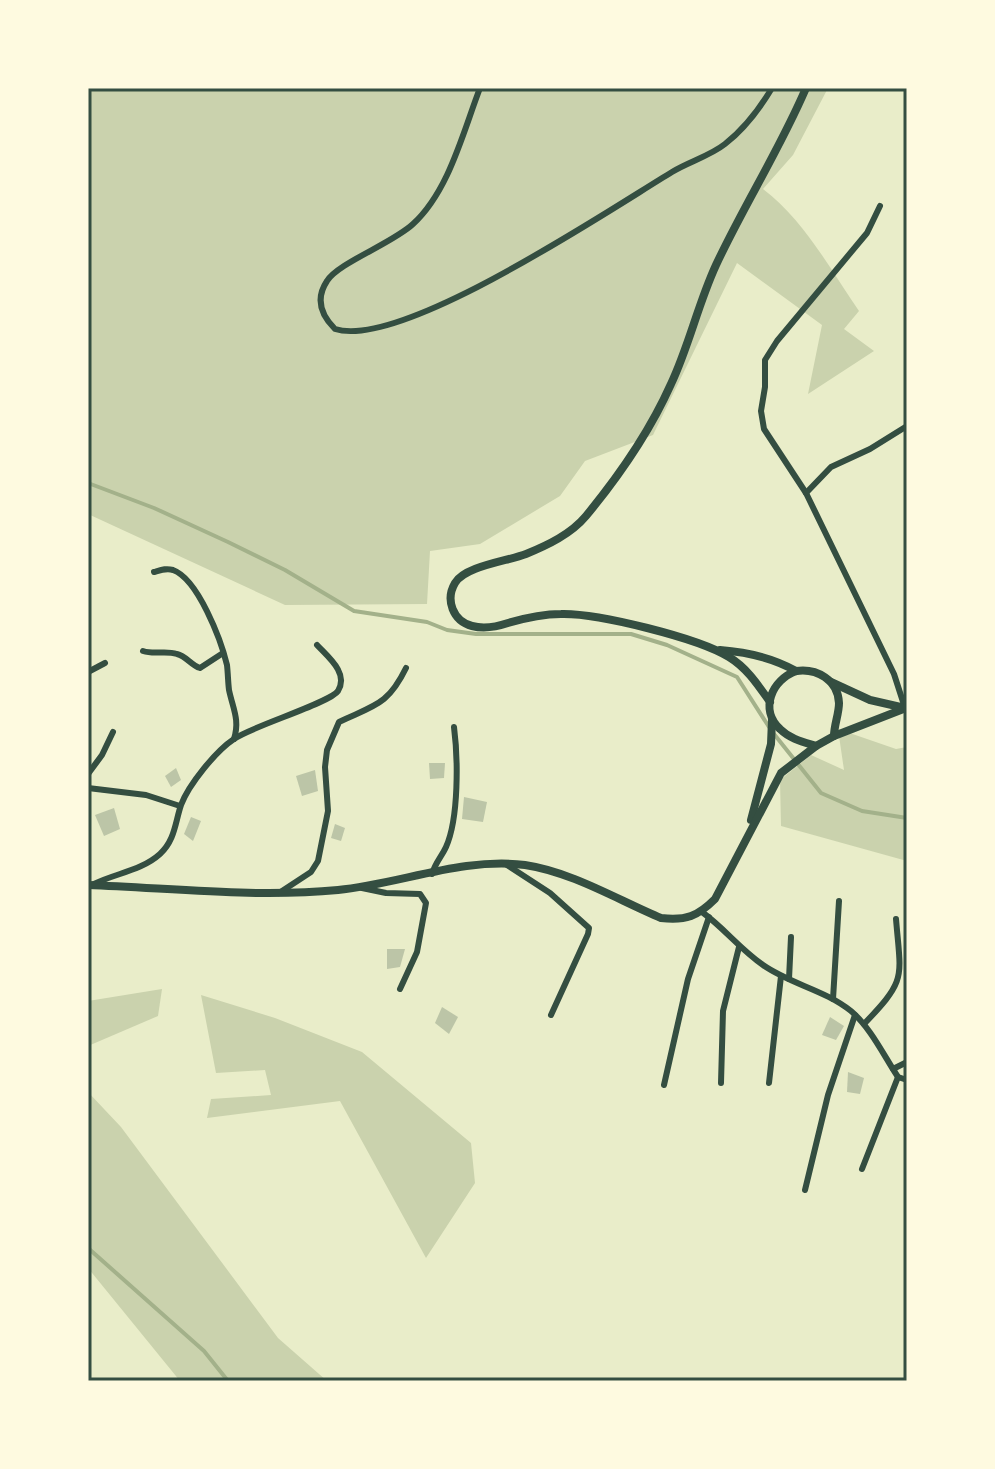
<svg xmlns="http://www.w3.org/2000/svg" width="995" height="1469" font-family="'Golos Text',sans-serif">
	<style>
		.green { fill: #cad2ad }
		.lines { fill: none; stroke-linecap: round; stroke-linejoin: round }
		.stream { stroke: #a3b18a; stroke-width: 4 }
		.building { fill: #bcc5a7 }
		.minor { stroke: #344e41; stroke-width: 6 }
		.secondary { stroke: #344e41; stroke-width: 8 }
		.neatline { fill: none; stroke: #344e41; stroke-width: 3 }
	</style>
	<rect width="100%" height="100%" fill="#e9edc9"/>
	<!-- green -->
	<g class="green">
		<path d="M88 88H828L793 155 763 189C804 220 830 269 859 311L844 329 874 351 808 394 822 325 737 263 653 435 585 461 560 496 480 544 430 551 427 604 285 605 88 514Z"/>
		<path d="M838 729 896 749 907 747V861L781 826 780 780 811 755 844 770Z"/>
		<path d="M162 989 158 1016 88 1046V1001Z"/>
		<path d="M201 995 275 1018 362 1052 471 1143 475 1183 426 1258 340 1101 207 1118 211 1099 271 1095 265 1070 216 1073Z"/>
		<path d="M88 1092 121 1127 278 1338 327 1381H180L88 1268Z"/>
	</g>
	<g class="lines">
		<!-- stream -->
		<g class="stream">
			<path d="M88 483 154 508 228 542 285 570 354 611 427 622 447 630 476 634H631L667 645 737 677 769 727"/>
			<path d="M774 734 821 793 862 811 907 818"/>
			<path d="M88 1248 204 1351 228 1381"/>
		</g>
	</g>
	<!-- building -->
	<g class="building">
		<path d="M429 763H445L444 778 430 779Z"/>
		<path d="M176 768 181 780 171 787 165 776Z"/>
		<path d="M315 770 318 791 302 796 296 776Z"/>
		<path d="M464 797 487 802 483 822 462 819Z"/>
		<path d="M114 808 120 829 104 836 95 815Z"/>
		<path d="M191 817 201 821 193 841 184 834Z"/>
		<path d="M335 824 345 828 341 841 331 838Z"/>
		<path d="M387 949H405L400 967 387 969Z"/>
		<path d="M442 1007 458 1017 449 1034 435 1023Z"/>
		<path d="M830 1017 844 1026 836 1040 822 1035Z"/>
		<path d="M848 1072 864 1078 860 1094 847 1092Z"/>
	</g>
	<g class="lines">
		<!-- minor -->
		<g class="minor">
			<path d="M480 88C463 132 449 191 413 224 393 243 338 263 327 281 315 299 321 315 335 329 401 350 609 210 672 172 688 162 710 156 725 144 744 129 760 108 772 88"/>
			<path d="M880 206 867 233 777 341 765 360V387L761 411 764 429 806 493 894 674 905 708"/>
			<path d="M806 493 831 467 870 449 907 426"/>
			<path d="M154 572C161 570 166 568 173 570 198 579 221 640 227 665 228 674 228 682 229 690 233 709 240 720 234 739"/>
			<path d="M143 651C155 655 165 650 177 654 186 656 191 665 200 668L223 653"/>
			<path d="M88 672 105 663"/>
			<path d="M88 774 102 755 113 732"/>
			<path d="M88 788 146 795 180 806"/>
			<path d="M507 865 550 893 589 928 588 934 551 1015"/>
			<path d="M432 874C435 863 442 856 446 847 459 818 458 758 454 727"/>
			<path d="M94 884C116 873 141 871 160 854 175 840 175 823 181 805 189 784 216 751 234 739 252 726 330 703 338 691 349 673 328 657 317 645"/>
			<path d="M362 888 386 893 420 894 426 903 417 952 400 989"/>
			<path d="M279 893 311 872 318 861 328 811 325 767 327 750 339 722C375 705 388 705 406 668"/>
			<path d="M702 912C724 928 740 949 763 965 790 984 825 990 851 1011 871 1028 884 1056 898 1077L907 1080"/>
			<path d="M789 979 791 937"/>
			<path d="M833 999 839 901"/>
			<path d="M864 1024C907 979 901 979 896 919"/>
			<path d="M893 1069 907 1062"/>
			<path d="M721 1083 723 1011 739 947"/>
			<path d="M769 1083 781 976"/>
			<path d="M664 1085 688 979 709 917"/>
			<path d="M862 1169 898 1077"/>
			<path d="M805 1190 828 1095 855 1015"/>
		</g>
		<!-- secondary -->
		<g class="secondary">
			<path d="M720 650C747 652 773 658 796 671"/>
			<path d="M796 671C817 668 838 680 839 703 839 714 834 725 834 736L816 746C803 742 790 739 780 729 759 709 772 680 796 671Z"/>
			<path d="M831 682 870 700 905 708"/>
			<path d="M770 702C758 685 747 668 729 657 698 638 598 613 561 614 543 614 525 618 508 623 496 627 484 629 472 626 453 621 445 600 455 583 465 566 508 561 526 554 548 545 571 534 586 516 619 476 650 431 671 384 689 346 698 304 716 265 744 205 780 149 806 88"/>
			<path d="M834 736 906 708"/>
			<path d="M751 820 771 744 772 720"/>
			<path d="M88 885C171 888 255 898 338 890 400 884 463 857 525 865 572 872 618 900 661 918 686 921 698 916 715 899L781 773 816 746"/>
		</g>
	</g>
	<!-- border -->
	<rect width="995" height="1469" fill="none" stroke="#fefae0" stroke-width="180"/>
	<rect x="90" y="90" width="815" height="1289" class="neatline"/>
</svg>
